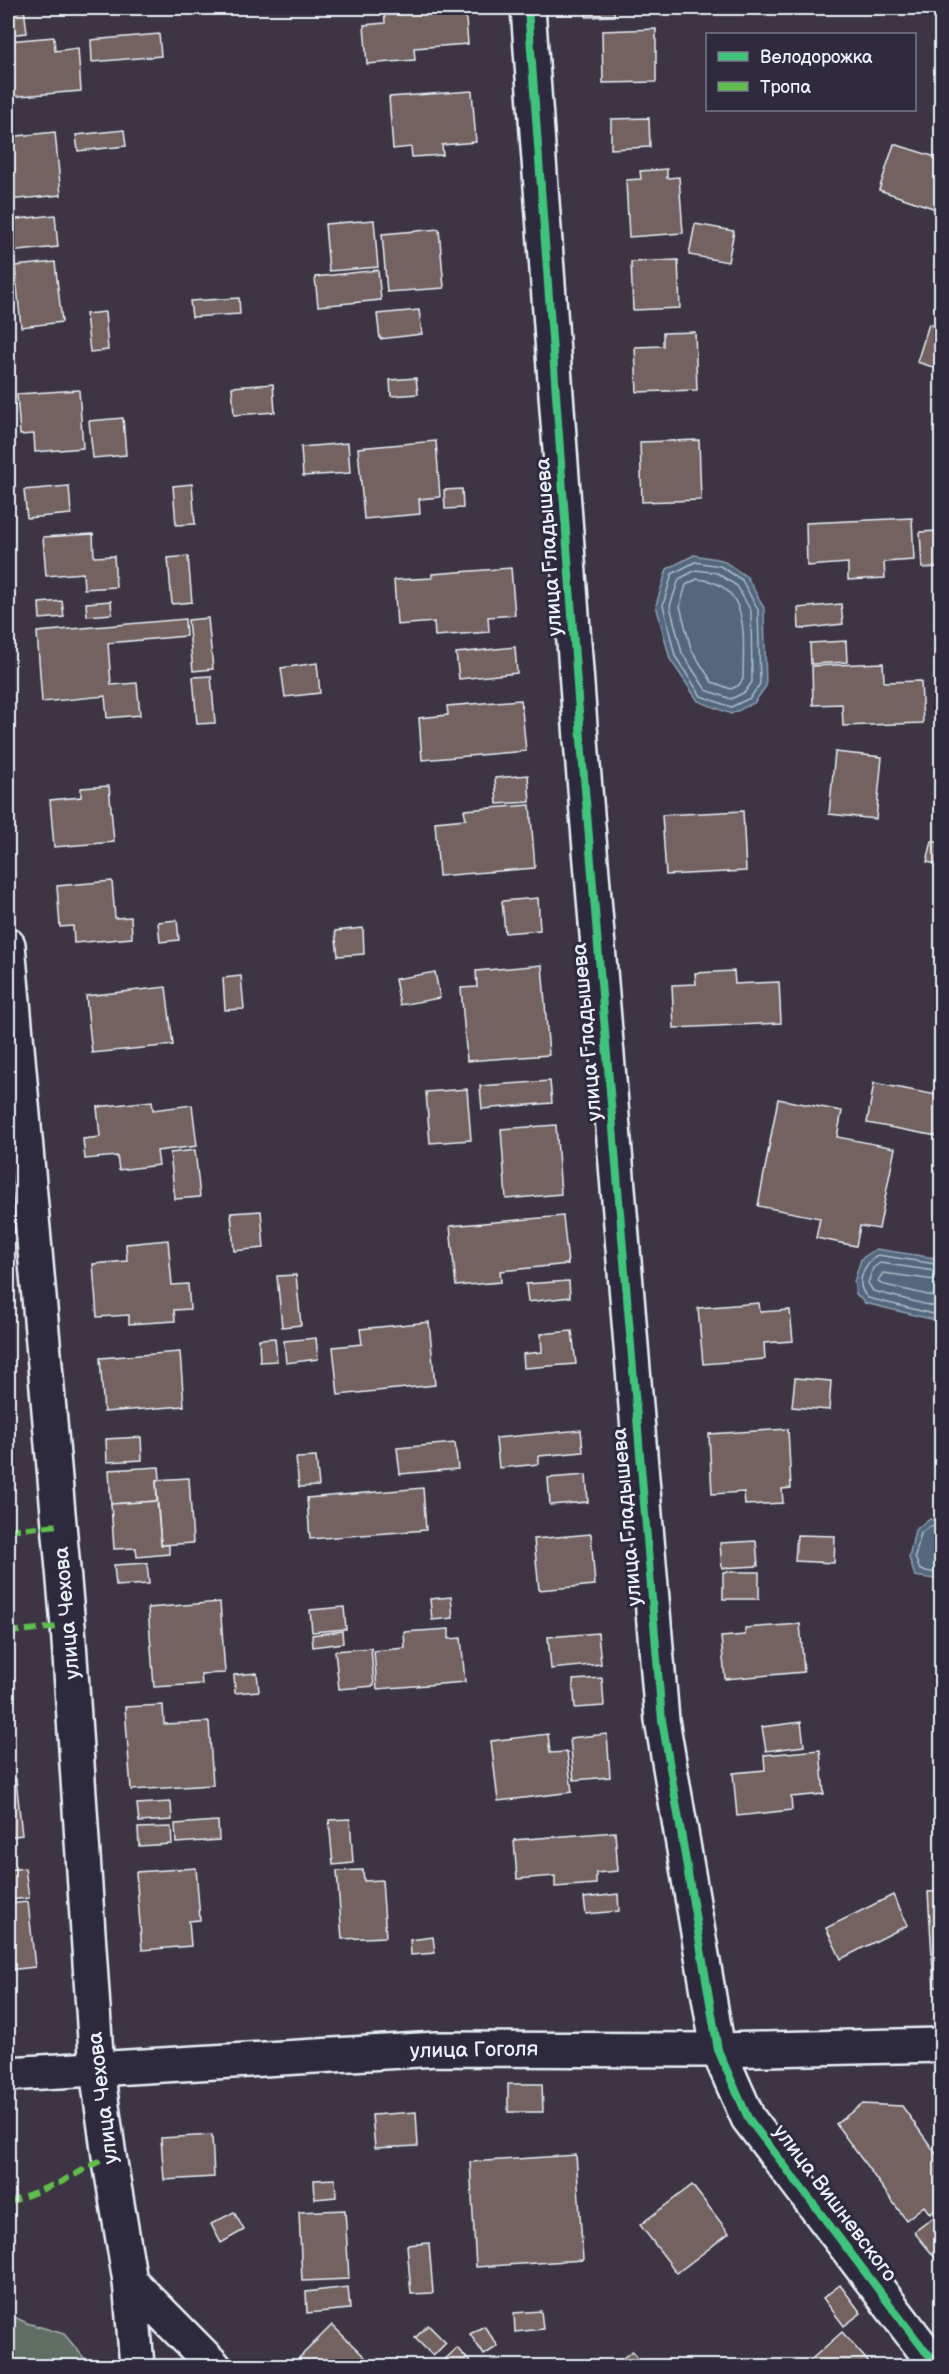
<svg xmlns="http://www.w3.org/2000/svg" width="949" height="2374" font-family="'Balsamiq Sans',sans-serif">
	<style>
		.green { fill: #606d63; stroke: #a4afae; stroke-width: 1.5 }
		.water { fill: #52687d; stroke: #8e9fae; stroke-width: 1.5 }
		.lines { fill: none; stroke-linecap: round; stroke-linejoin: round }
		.shore { stroke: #acbac7; stroke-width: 1.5 }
		.building { fill: #736260; stroke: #e8f1f8; stroke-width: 1.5 }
		.minor-casing { stroke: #e8f1f8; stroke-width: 38 }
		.minor { stroke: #2f2a3d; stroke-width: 33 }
		.quiet { stroke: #5fbe4e; stroke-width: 6; stroke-dasharray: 12 6; stroke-linecap: butt }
		.cycleway-casing { stroke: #2f2a3d; stroke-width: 11 }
		.cycleway { stroke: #40c37c; stroke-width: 8 }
		.labels { text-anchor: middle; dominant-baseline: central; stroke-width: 6; stroke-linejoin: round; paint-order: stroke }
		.street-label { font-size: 21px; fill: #e8f1f8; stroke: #2f2a3d }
	</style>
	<rect width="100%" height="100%" fill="#3d3544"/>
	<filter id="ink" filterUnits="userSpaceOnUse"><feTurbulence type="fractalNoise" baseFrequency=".0167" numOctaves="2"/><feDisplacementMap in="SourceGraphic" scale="12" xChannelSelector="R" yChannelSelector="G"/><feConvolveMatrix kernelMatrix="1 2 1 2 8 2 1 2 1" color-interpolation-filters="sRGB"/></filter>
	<g filter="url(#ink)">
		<!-- green -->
		<path class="green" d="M8 2314 27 2323 64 2334 91 2366H8Z"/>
		<!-- water -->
		<g class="water">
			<path d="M694 555 722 560 747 577 764 608 766 686 754 703 731 714 698 701 670 659 656 605 667 569Z"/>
			<path d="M876 1249 941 1259V1317L935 1320 865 1303 856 1294 854 1282 861 1259Z"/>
			<path d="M930 1519 941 1522V1580L915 1576 909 1558 915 1530Z"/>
		</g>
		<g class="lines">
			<!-- shore -->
			<g class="shore">
				<path d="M695 562 720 566 742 580 758 610 760 684 750 698 731 707 701 696 675 656 663 605 672 574Z"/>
				<path d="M696 570 717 573 737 586 751 611 752 682 745 692 731 699 706 690 682 653 670 606 679 579Z"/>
				<path d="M697 579C752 583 743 639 743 679L739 685 731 689 712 682 691 649 680 606 686 585Z"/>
				<path d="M942 1265 878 1255C863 1264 854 1285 868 1298L933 1314 942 1312"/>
				<path d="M942 1272 880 1263 873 1268 868 1283 873 1291 932 1306 942 1304"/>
				<path d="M942 1281 883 1273 878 1281 881 1284 932 1296 942 1295"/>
				<path d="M942 1527 931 1526 921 1533 915 1557 920 1570 942 1574"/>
			</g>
		</g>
		<!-- building -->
		<g class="building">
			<path d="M24 8 27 33 8 35V10Z"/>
			<path d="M384 8H465L468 44 414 48 415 60 367 64 364 25 385 23Z"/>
			<path d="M586 8H614V16L586 17Z"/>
			<path d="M656 29V82L603 83 602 31Z"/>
			<path d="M159 34 161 56 92 62 91 40Z"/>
			<path d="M54 37 55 51 78 48 81 91 8 97V41Z"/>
			<path d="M472 91 476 142 442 145 443 155 412 157 411 147 393 149 389 97Z"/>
			<path d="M649 118 650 147 611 149V119Z"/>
			<path d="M124 130 126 146 78 151 76 135Z"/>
			<path d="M55 132 61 195 8 200V137Z"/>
			<path d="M894 144 942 159V202L939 210 879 190Z"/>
			<path d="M667 169V178L679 177 683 233 629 237 626 180 641 179 640 171Z"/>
			<path d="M55 215 58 247 8 252V220Z"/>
			<path d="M374 220 378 267 329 271 325 224Z"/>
			<path d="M695 224 734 231 728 262 689 255Z"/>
			<path d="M439 229 444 288 387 292 382 234Z"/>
			<path d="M678 260 680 308 633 310 631 262Z"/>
			<path d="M55 262 62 322 21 327 15 266Z"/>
			<path d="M378 270 381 300 318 306 315 277Z"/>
			<path d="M239 298 240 314 192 317 190 301Z"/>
			<path d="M419 310 422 334 380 339 377 314Z"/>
			<path d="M105 312 108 350 90 352 86 314Z"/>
			<path d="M929 324 942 328V370L917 362Z"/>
			<path d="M695 332 697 390 637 392 635 347 663 346V333Z"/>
			<path d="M416 378 418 394 391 396 390 380Z"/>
			<path d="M273 384 275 412 234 415 232 387Z"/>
			<path d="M79 390 83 448 35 452 34 434 20 435 17 394Z"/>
			<path d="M123 418 126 455 93 458 89 421Z"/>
			<path d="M699 440 701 500 642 502 640 442Z"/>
			<path d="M436 441 440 497 419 499 420 514 364 519 358 448Z"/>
			<path d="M348 443 350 473 303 476 301 447Z"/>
			<path d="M192 484 195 524 176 525 173 486Z"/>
			<path d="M69 486 71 514 27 518 24 490Z"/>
			<path d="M462 489 463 508 445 509 444 490Z"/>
			<path d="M912 518 914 560 884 562 885 578 848 580V563L807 566 806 523Z"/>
			<path d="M938 531 940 567 922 568 920 532Z"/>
			<path d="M93 534 94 557 114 556 116 587 84 589 83 573 46 576 43 537Z"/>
			<path d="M188 556 192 602 172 604 168 558Z"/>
			<path d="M511 568 515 615 488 617 489 632 435 636 434 622 397 625 394 580 432 578V574Z"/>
			<path d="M62 601 64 617 40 619 39 603Z"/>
			<path d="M111 601 112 614 87 616 86 603Z"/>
			<path d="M841 604 843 624 799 629 798 608Z"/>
			<path d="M208 618 213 669 193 671 188 620Z"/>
			<path d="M185 619 186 636 108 643 111 685 137 683 140 715 107 718 105 696 42 702 37 632Z"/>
			<path d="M846 641 847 662 811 664 810 643Z"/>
			<path d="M515 647 517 673 459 679 456 653Z"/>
			<path d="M317 663 320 693 285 697 281 668Z"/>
			<path d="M883 663 884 682 921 681 923 723 843 726 842 704 813 705 812 666Z"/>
			<path d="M211 676 215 723 197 724 193 677Z"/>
			<path d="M521 700 526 751 422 760 419 718 448 715 447 706Z"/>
			<path d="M835 752 882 757 876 819 829 814Z"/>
			<path d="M528 775 530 802 497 804 495 778Z"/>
			<path d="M109 786 114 842 54 847 50 800 81 797V788Z"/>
			<path d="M530 805 535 868 439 876 435 822 466 819 464 810Z"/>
			<path d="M743 811 746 871 666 875 662 815Z"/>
			<path d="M932 841 942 843V865L927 862Z"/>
			<path d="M112 881 115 918 131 917 132 938 74 943 73 926 60 927 57 886Z"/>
			<path d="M538 898 540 930 505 933 502 901Z"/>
			<path d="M177 920 179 940 160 942 158 922Z"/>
			<path d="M363 928 364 954 338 956 335 931Z"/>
			<path d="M542 965 549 1055 467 1061 461 988 477 987 476 971Z"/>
			<path d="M734 971 735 984 779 982 781 1023 674 1028 672 985 696 984 695 973Z"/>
			<path d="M435 972 440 998 400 1005 395 979Z"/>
			<path d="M241 976 244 1009 225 1010 223 978Z"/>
			<path d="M166 987 173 1045 92 1053 86 996Z"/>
			<path d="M550 1081 552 1103 482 1109 480 1086Z"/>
			<path d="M874 1083 942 1096V1137L867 1123Z"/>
			<path d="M467 1089 471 1140 430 1143 426 1092Z"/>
			<path d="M778 1099 842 1111 837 1137 895 1148 879 1229 860 1226 856 1246 816 1238 820 1218 758 1206Z"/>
			<path d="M152 1101 153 1110 192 1105 197 1146 157 1151 159 1165 119 1170 117 1156 85 1159 83 1139 100 1137 97 1107Z"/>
			<path d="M556 1125 561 1194 506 1199 501 1129Z"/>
			<path d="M195 1150 200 1197 175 1199 170 1153Z"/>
			<path d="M261 1211 264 1248 234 1251 231 1213Z"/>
			<path d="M563 1216 568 1264 500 1271 501 1282 456 1286 450 1226Z"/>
			<path d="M168 1240 172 1285 188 1284 190 1309 174 1310 175 1321 129 1324V1315L97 1317 93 1264 127 1261 126 1244Z"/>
			<path d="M296 1275 301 1325 282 1327 277 1276Z"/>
			<path d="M569 1281 570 1297 528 1302 526 1284Z"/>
			<path d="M759 1303 760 1312 790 1310 793 1341 764 1343 765 1359 703 1364 698 1308Z"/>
			<path d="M429 1322 435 1385 338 1395 333 1347 362 1344 360 1329Z"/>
			<path d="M572 1331 576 1364 524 1368 523 1354 542 1352 541 1334Z"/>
			<path d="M275 1338 277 1361 260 1362 259 1339Z"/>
			<path d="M316 1338 318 1359 286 1363 284 1341Z"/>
			<path d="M180 1352 184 1406 104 1412 100 1358Z"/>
			<path d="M795 1378 831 1381 829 1410 792 1407Z"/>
			<path d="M788 1429 791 1488 782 1489 783 1503 745 1505 744 1492 712 1494 709 1434Z"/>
			<path d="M581 1430 583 1452 539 1456V1464L499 1468 496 1438Z"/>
			<path d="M141 1437 142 1460 107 1462 106 1439Z"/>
			<path d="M455 1443 458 1469 400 1474 397 1448Z"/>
			<path d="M316 1457 319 1486 299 1487 296 1458Z"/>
			<path d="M159 1467 160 1479 156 1480 157 1501 111 1504 109 1470Z"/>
			<path d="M586 1475 588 1502 550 1505 548 1478Z"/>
			<path d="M189 1478 193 1543 161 1545 156 1480Z"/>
			<path d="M423 1488 426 1530 310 1539 307 1498Z"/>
			<path d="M157 1501 161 1545H169V1554L137 1557 136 1548 114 1549 111 1504Z"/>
			<path d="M591 1534 595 1585 539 1590 534 1539Z"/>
			<path d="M797 1535 835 1536 834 1563 795 1561Z"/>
			<path d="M756 1541 758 1566 722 1568 720 1543Z"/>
			<path d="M147 1563 149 1584 116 1586 114 1565Z"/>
			<rect x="723" y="1572" width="36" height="27"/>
			<path d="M451 1597 453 1618 432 1620 430 1599Z"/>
			<path d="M220 1602 225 1673 201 1674 202 1684 154 1687 148 1608Z"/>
			<path d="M344 1607 346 1629 312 1632 310 1610Z"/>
			<path d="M800 1624 804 1672 725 1679 721 1637 745 1635V1628Z"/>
			<path d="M449 1629V1639L461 1638 465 1682 377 1689 374 1651 405 1648 404 1632Z"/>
			<path d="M342 1631 343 1643 313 1647 312 1635Z"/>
			<path d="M598 1633 601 1664 551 1669 548 1637Z"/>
			<path d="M371 1648 374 1686 339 1689 335 1651Z"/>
			<path d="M257 1673 259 1691 235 1693 234 1675Z"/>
			<path d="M602 1678 604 1706 575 1708 573 1680Z"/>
			<path d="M163 1705 164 1724 209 1722 213 1785 131 1790 125 1707Z"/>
			<path d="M801 1722 804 1746 766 1751 762 1727Z"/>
			<path d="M548 1734 550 1753 567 1752 572 1792 498 1801 491 1741Z"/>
			<path d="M607 1734 610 1777 574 1780 570 1738Z"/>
			<path d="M820 1750 824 1794 791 1797 792 1810 737 1816 733 1773 765 1770 764 1755Z"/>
			<path d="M16 1779 22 1835 8 1837V1780Z"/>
			<path d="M171 1802 172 1820 139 1822 137 1804Z"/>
			<path d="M350 1819 353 1863 333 1865 329 1820Z"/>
			<path d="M218 1821 219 1840 176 1843 175 1824Z"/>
			<path d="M171 1827 172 1844 139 1846 138 1828Z"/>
			<path d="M615 1832 618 1871 596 1873V1884L555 1887V1876L517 1879 514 1840Z"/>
			<path d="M25 1868 29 1898 8 1900V1870Z"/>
			<path d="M196 1868 200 1920 189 1921 191 1946 142 1950 136 1872Z"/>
			<path d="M363 1870 364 1881 382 1880 386 1937 342 1939 337 1871Z"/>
			<path d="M942 1891V1987H934L928 1892Z"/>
			<path d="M618 1894 619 1911 586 1914 584 1898Z"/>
			<path d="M893 1895 908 1925 841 1959 826 1928Z"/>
			<path d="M28 1902 35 1967 8 1970V1904Z"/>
			<path d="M433 1937 435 1953 411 1955 410 1940Z"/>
			<path d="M508 2084H542L543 2112H508Z"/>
			<path d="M862 2104 902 2106 942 2162V2205L930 2214 924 2206 906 2220 836 2124Z"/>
			<path d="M416 2112 418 2146 375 2148 372 2115Z"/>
			<path d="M212 2135 214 2177 164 2180 161 2138Z"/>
			<path d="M576 2155 583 2260 476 2267 470 2162Z"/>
			<path d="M335 2179 336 2197 315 2199 314 2180Z"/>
			<path d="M692 2185 729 2233 677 2273 640 2225Z"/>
			<path d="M345 2210 349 2279 302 2281 299 2212Z"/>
			<path d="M942 2211V2266L914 2232Z"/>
			<path d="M234 2212 244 2230 221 2243 211 2224Z"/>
			<path d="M429 2243 433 2293 411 2294 407 2245Z"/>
			<path d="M840 2285 861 2313 844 2326 823 2298Z"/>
			<path d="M348 2287 350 2309 307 2313 306 2292Z"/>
			<path d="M541 2311 543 2329 515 2332 514 2313Z"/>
			<path d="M332 2325 374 2366H303L297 2360Z"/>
			<path d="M428 2325 446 2343 433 2356 415 2338Z"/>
			<path d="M484 2326 498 2346 484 2355 470 2334Z"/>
			<path d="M842 2332 872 2366H804Z"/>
			<path d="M457 2348 473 2365 472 2366H438Z"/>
			<path d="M632 2351 644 2366H613Z"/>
		</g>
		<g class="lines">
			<defs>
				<g id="minor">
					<path d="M528 8 582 753 662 1720 718 2050 748 2118 925 2351 941 2366"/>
					<path d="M8 945 68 1626 97 2070 109 2156 130 2281 214 2366"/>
					<path d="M8 2074 437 2049 718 2050 942 2045"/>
					<path d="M130 2281 137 2366"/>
				</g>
			</defs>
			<!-- minor casing -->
			<use href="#minor" class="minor-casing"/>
			<!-- minor -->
			<use href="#minor" class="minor"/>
			<!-- quiet -->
			<g class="quiet">
				<path d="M8 1530 59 1525"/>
				<path d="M8 1632 68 1626"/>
				<path d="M8 2203 61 2182 109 2156"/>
			</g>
			<defs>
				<path id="cycleway" d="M528 8 582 753 662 1720 718 2050 748 2118 925 2351 941 2366"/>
			</defs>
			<!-- cycleway casing -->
			<use href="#cycleway" class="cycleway-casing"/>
			<!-- cycleway -->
			<use href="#cycleway" class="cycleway"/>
		</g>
	</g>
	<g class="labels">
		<!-- street labels -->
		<g class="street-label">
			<text transform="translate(549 547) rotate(-94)">улица Гладышева</text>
			<text transform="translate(587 1032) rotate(-95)">улица Гладышева</text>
			<text transform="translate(627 1517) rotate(-95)">улица Гладышева</text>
			<text transform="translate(67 1613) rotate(-95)">улица Чехова</text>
			<text transform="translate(474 2050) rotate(-1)">улица Гоголя</text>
			<text transform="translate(103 2098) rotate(-97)">улица Чехова</text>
			<text transform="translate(835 2203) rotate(53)">улица Вишневского</text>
		</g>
	</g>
	<!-- margin -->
	<rect width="949" height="2374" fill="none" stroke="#2f2a3d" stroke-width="30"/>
	<rect x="15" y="15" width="919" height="2344" fill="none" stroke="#e8f1f8" stroke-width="2" filter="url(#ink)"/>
	<!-- legend -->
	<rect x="706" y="33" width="210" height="78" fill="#2f2a3d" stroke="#797a88" stroke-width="1.5"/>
	<rect x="718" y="52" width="30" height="9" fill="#40c37c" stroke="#797a88" stroke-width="1.5"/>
	<text x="760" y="63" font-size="18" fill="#e8f1f8">Велодорожка</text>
	<rect x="718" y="82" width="30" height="9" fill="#5fbe4e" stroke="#797a88" stroke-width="1.5"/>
	<text x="760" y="93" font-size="18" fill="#e8f1f8">Тропа</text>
</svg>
